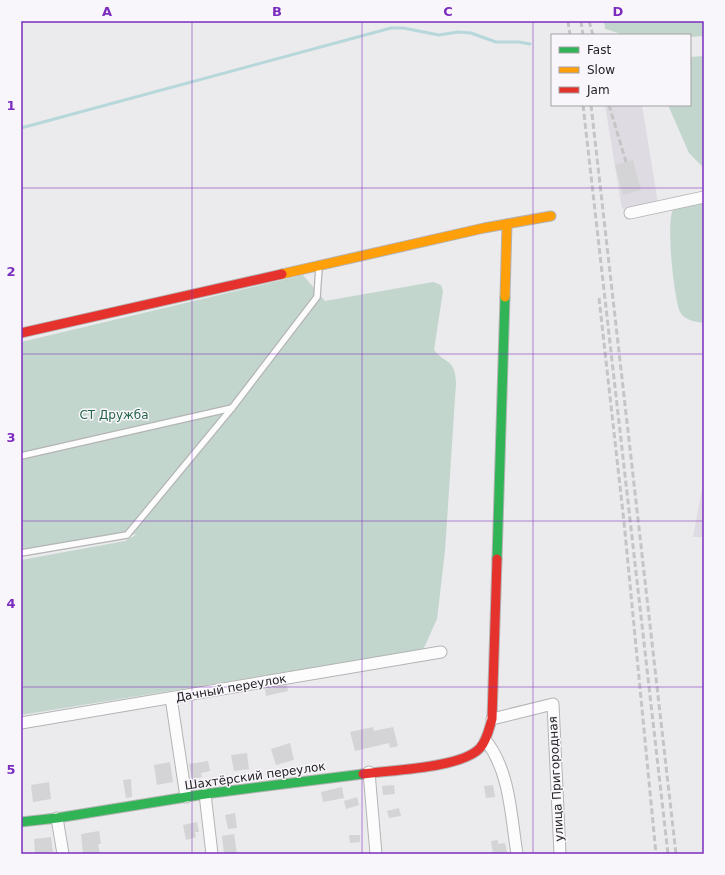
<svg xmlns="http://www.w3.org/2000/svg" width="725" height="875" font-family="'DejaVu Sans',sans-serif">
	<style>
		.built { fill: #dfdbe2 }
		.green { fill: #c2d6cd }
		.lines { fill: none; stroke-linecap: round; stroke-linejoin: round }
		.stream { stroke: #b7d8db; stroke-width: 3 }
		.building { fill: #d4d3d5 }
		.lane-casing { stroke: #b4b3b5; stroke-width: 8 }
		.street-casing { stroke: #b4b3b5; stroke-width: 13 }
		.fast-casing { stroke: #b4b3b5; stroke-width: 11 }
		.slow-casing { stroke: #b4b3b5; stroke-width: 11 }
		.jam-casing { stroke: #b4b3b5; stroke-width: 11 }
		.lane { stroke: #fcfcfc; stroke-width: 5.5 }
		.street { stroke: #fcfcfc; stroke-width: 11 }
		.fast { stroke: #30b455; stroke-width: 9 }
		.slow { stroke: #ff9f0a; stroke-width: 9 }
		.jam { stroke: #e5322d; stroke-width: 9 }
		.rail { stroke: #c6c5c6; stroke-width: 3; stroke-dasharray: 6 3; stroke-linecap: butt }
		.grid { fill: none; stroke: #7b2cbf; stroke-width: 1; stroke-opacity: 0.55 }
		.labels { text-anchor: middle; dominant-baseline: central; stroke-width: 3; stroke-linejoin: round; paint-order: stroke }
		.park-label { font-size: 12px; fill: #25654a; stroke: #f9f6fb }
		.street-label { font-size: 12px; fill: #232224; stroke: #f9f6fb }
		.neatline { fill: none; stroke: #7b2cbf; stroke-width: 1.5 }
		.grid-label { font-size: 13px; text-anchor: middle; font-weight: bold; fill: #7b2cbf }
	</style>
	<rect width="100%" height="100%" fill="#ebeaec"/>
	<!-- built -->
	<g class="built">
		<path d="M605 105H642L658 203 622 209Z"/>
		<path d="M704 478V537H693Z"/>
	</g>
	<!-- green -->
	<g class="green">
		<path d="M604 21H704V36L690 37V35H625L605 29Z"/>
		<path d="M704 56V168L689 153 668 105H690V57Z"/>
		<path d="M704 202V323C696 322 684 320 680 312 674 299 665 217 674 208 680 203 696 203 704 202Z"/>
		<path d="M303 275 325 301 433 282 441 285 443 291 434 350C446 365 455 358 456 383L445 551 437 619 423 650 21 715V560L125 541 137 534 21 555V342Z"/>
	</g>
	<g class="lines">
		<!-- stream -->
		<path class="stream" d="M21 128 391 28H403L439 35 458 32 471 33 496 42H519L530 44"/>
	</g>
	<!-- building -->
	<g class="building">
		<path d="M633 160 641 190 623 195 615 165Z"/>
		<path d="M287 685 288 691 266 696 265 689Z"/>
		<path d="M373 727 374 731 393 727 398 746 390 748 389 743 355 751 350 732Z"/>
		<path d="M290 743 294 760 276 765 271 749Z"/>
		<path d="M247 753 249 769 234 771 231 755Z"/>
		<path d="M208 761 210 771 201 773 202 777 192 779 189 764Z"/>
		<path d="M170 762 173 782 157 785 154 765Z"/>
		<path d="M131 779 132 797 126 798 123 780Z"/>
		<path d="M49 782 51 799 33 802 31 785Z"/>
		<path d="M394 785 395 794 383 795 382 786Z"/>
		<path d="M493 785 495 797 486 798 484 786Z"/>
		<path d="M342 787 344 798 323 802 321 792Z"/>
		<path d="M357 797 359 805 346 809 344 801Z"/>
		<path d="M399 808 401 816 389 818 387 811Z"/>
		<path d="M235 813 237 828 228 829 225 815Z"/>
		<path d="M197 822 199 832H195L196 837 186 840 183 825Z"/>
		<path d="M99 831 101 844H98L100 854H83L81 834Z"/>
		<path d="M234 834 237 854H224L222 836Z"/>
		<path d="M349 835H360V842L350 843Z"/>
		<path d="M51 837 53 852 35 854 34 839Z"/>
		<path d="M498 840V844L505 843 507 852 493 854 491 841Z"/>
	</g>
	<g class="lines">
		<defs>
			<g id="lane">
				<path d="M21 456 232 408"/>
				<path d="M21 553 127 535 232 408 317 297 319 267"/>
			</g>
			<g id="street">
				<path d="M630 213 704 197"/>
				<path d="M171 698 186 797"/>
				<path d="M492 719 553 704 560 854"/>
				<path d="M21 723 441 652"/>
				<path d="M486 741C510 771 511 817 517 854"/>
				<path d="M369 772 376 854"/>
				<path d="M205 794 212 854"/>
				<path d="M57 818 63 854"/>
			</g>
			<g id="fast">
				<path d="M497 559 505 297"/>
				<path d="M21 822 57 818 205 794 363 774"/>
			</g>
			<g id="slow">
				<path d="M282 274 484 228 551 216"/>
				<path d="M505 297 507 224"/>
			</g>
			<g id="jam">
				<path d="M21 333 282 274"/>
				<path d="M363 774C391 770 462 768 480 748 487 740 489 729 492 719L497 559"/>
			</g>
		</defs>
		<!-- lane casing -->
		<use href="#lane" class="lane-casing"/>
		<!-- street casing -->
		<use href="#street" class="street-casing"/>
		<!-- fast casing -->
		<use href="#fast" class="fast-casing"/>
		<!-- slow casing -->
		<use href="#slow" class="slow-casing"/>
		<!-- jam casing -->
		<use href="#jam" class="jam-casing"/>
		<!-- lane -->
		<use href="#lane" class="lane"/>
		<!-- street -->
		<use href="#street" class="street"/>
		<!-- fast -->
		<use href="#fast" class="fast"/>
		<!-- slow -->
		<use href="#slow" class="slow"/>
		<!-- jam -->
		<use href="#jam" class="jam"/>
		<!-- rail -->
		<g class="rail">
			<path d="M568 21 570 35"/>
			<path d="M581 21 583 35"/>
			<path d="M589 21 593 35"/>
			<path d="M583 105 668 854"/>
			<path d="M591 105 676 854"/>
			<path d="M609 105 626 162"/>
			<path d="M599 298 624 522 656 854"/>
		</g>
	</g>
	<!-- grid -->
	<path class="grid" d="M192 21V854M362 21V854M533 21V854M21 188H704M21 354H704M21 521H704M21 687H704"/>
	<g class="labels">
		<!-- park labels -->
		<g class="park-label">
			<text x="114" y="415">СТ Дружба</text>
		</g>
		<!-- street labels -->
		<g class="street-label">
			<text transform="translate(231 688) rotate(-10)">Дачный переулок</text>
			<text transform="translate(255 776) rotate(-8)">Шахтёрский переулок</text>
			<text transform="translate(556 779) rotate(-93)">улица Пригородная</text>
		</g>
	</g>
	<!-- border -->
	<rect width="725" height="875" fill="none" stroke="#f9f6fb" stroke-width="44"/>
	<!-- legend -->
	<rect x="551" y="34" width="140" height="72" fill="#f9f6fb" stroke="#a3a1a5"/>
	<rect x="559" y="47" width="20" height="6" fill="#30b455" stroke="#a3a1a5"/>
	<text x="587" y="54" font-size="12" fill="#232224">Fast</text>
	<rect x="559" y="67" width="20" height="6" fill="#ff9f0a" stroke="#a3a1a5"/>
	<text x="587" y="74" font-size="12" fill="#232224">Slow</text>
	<rect x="559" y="87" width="20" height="6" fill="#e5322d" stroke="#a3a1a5"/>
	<text x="587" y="94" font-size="12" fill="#232224">Jam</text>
	<rect x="22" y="22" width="681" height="831" class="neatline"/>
	<g class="grid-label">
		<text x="107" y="16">A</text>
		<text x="277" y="16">B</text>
		<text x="448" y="16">C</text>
		<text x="618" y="16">D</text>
		<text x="11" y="110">1</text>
		<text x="11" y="276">2</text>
		<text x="11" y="442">3</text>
		<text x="11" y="608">4</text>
		<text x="11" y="774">5</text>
	</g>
</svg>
